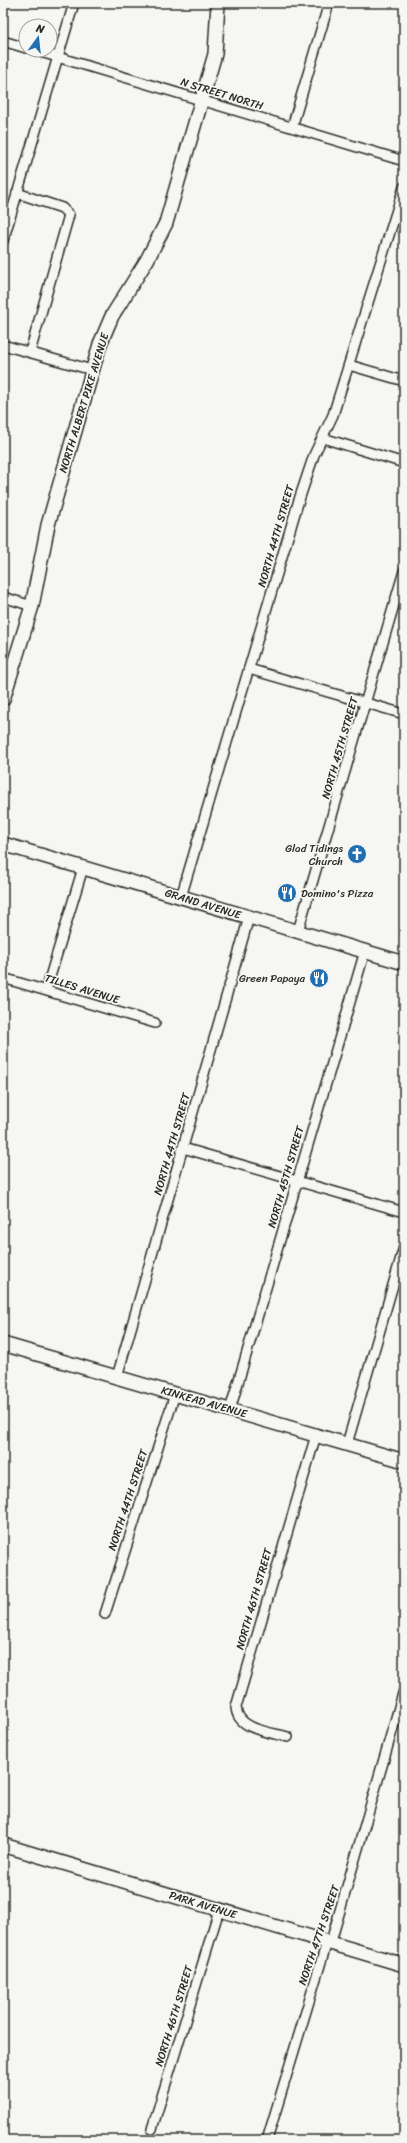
<svg xmlns="http://www.w3.org/2000/svg" width="407" height="2143" font-family="Sriracha,sans-serif">
	<style>
		.lines { fill: none; stroke-linecap: round; stroke-linejoin: round }
		.street-casing { stroke: #2b2b2b; stroke-width: 12 }
		.secondary-casing { stroke: #2b2b2b; stroke-width: 16 }
		.street { stroke: #f6f6f2; stroke-width: 9 }
		.secondary { stroke: #f6f6f2; stroke-width: 13 }
		.labels { text-anchor: middle; dominant-baseline: central; stroke-width: 3.5; stroke-linejoin: round; paint-order: stroke }
		.street-label { font-size: 11px; fill: #2b2b2b; stroke: #f6f6f2 }
		.poi-label { font-size: 11px; fill: #2b2b2b; stroke: #f6f6f2; text-anchor: end }
	</style>
	<rect width="100%" height="100%" fill="#f6f6f2"/>
	<filter id="ink" filterUnits="userSpaceOnUse"><feTurbulence type="fractalNoise" baseFrequency=".025" numOctaves="2"/><feDisplacementMap in="SourceGraphic" scale="8" xChannelSelector="R" yChannelSelector="G"/><feConvolveMatrix kernelMatrix="1 2 1 2 8 2 1 2 1" color-interpolation-filters="sRGB"/></filter>
	<g filter="url(#ink)">
		<g class="lines">
			<defs>
				<g id="street">
					<path d="M3 41 26 48"/>
					<path d="M34 50 404 161"/>
					<path d="M292 127 329 3"/>
					<path d="M17 193 62 208 69 215 30 352"/>
					<path d="M3 241 74 3"/>
					<path d="M3 345 92 370"/>
					<path d="M349 365 404 381"/>
					<path d="M323 438 404 463"/>
					<path d="M3 597 32 606"/>
					<path d="M249 669 404 714"/>
					<path d="M181 897 298 503 314 455 333 415 404 187"/>
					<path d="M298 931 404 571"/>
					<path d="M3 978 155 1023"/>
					<path d="M46 990 83 868"/>
					<path d="M183 1148 404 1212"/>
					<path d="M117 1377 249 917"/>
					<path d="M230 1410 365 951"/>
					<path d="M347 1444 404 1247"/>
					<path d="M105 1614 175 1394"/>
					<path d="M288 1737C270 1732 237 1730 236 1707L316 1435"/>
					<path d="M152 2129 219 1910"/>
					<path d="M267 2140 327 1942 332 1938 404 1690"/>
				</g>
				<g id="secondary">
					<path d="M3 699 32 606 48 525 100 344 112 316 147 260 166 223 215 54 218 3"/>
					<path d="M3 844 404 963"/>
					<path d="M3 1344 404 1461"/>
					<path d="M3 1845 404 1965"/>
				</g>
			</defs>
			<!-- street casing -->
			<use href="#street" class="street-casing"/>
			<!-- secondary casing -->
			<use href="#secondary" class="secondary-casing"/>
			<!-- street -->
			<use href="#street" class="street"/>
			<!-- secondary -->
			<use href="#secondary" class="secondary"/>
		</g>
	</g>
	<!-- icons -->
	<defs>
		<symbol id="church-disc" viewBox="-11 -11 22 22"><circle r="9.5" fill="#1f6fb2" stroke="#f6f6f2"/><path d="M-1.2-6h2.4v3.5h3.3v2.4h-3.3V6h-2.4V-.1h-3.3v-2.4h3.3Z" fill="#fff"/></symbol>
		<symbol id="restaurant-disc" viewBox="-11 -11 22 22"><circle r="9.5" fill="#1f6fb2" stroke="#f6f6f2"/><path d="M-5-6h1v4h1v-4h1v4h1v-4h1v5L-1.5 .5V6h-2V.5L-5-1ZM5-6V6H3V1.5H1.5Q1.5-4 5-6Z" fill="#fff"/></symbol>
	</defs>
	<g fill-rule="evenodd">
		<use href="#church-disc" x="346" y="843" width="22" height="22"/>
		<use href="#restaurant-disc" x="276" y="882" width="22" height="22"/>
		<use href="#restaurant-disc" x="308" y="967" width="22" height="22"/>
	</g>
	<g class="labels">
		<!-- street labels -->
		<g class="street-label">
			<text transform="translate(222 94) rotate(17)">N STREET NORTH</text>
			<text transform="translate(84 403) rotate(-73)">NORTH ALBERT PIKE AVENUE</text>
			<text transform="translate(276 536) rotate(-74)">NORTH 44TH STREET</text>
			<text transform="translate(340 748) rotate(-74)">NORTH 45TH STREET</text>
			<text transform="translate(203 904) rotate(17)">GRAND AVENUE</text>
			<text transform="translate(82 989) rotate(17)">TILLES AVENUE</text>
			<text transform="translate(172 1144) rotate(-74)">NORTH 44TH STREET</text>
			<text transform="translate(286 1177) rotate(-74)">NORTH 45TH STREET</text>
			<text transform="translate(204 1402) rotate(16)">KINKEAD AVENUE</text>
			<text transform="translate(128 1500) rotate(-72)">NORTH 44TH STREET</text>
			<text transform="translate(254 1599) rotate(-74)">NORTH 46TH STREET</text>
			<text transform="translate(203 1905) rotate(17)">PARK AVENUE</text>
			<text transform="translate(319 1935) rotate(-71)">NORTH 47TH STREET</text>
			<text transform="translate(174 2016) rotate(-73)">NORTH 46TH STREET</text>
		</g>
		<!-- poi labels -->
		<g class="poi-label">
			<text x="343" y="848">Glad Tidings<tspan x="343" dy="13">Church</tspan></text>
			<text x="301" y="893" text-anchor="start">Domino's Pizza</text>
			<text x="305" y="978">Green Papaya</text>
		</g>
	</g>
	<!-- margin -->
	<rect width="407" height="2143" fill="none" stroke="#f6f6f2" stroke-width="16"/>
	<rect x="8" y="8" width="391" height="2127" fill="none" stroke="#2b2b2b" stroke-width="1.5" filter="url(#ink)"/>
	<!-- north arrow -->
	<g transform="translate(38 38) rotate(15)"><circle r="19" fill="#f6f6f2" stroke="#a5a5a2"/>
	<path d="M0-3L7 15L0 10L-7 15Z" fill="#1f6fb2"/>
	<text y="-6" font-size="11" font-weight="bold" text-anchor="middle" fill="#2b2b2b">N</text>
	</g>
</svg>
